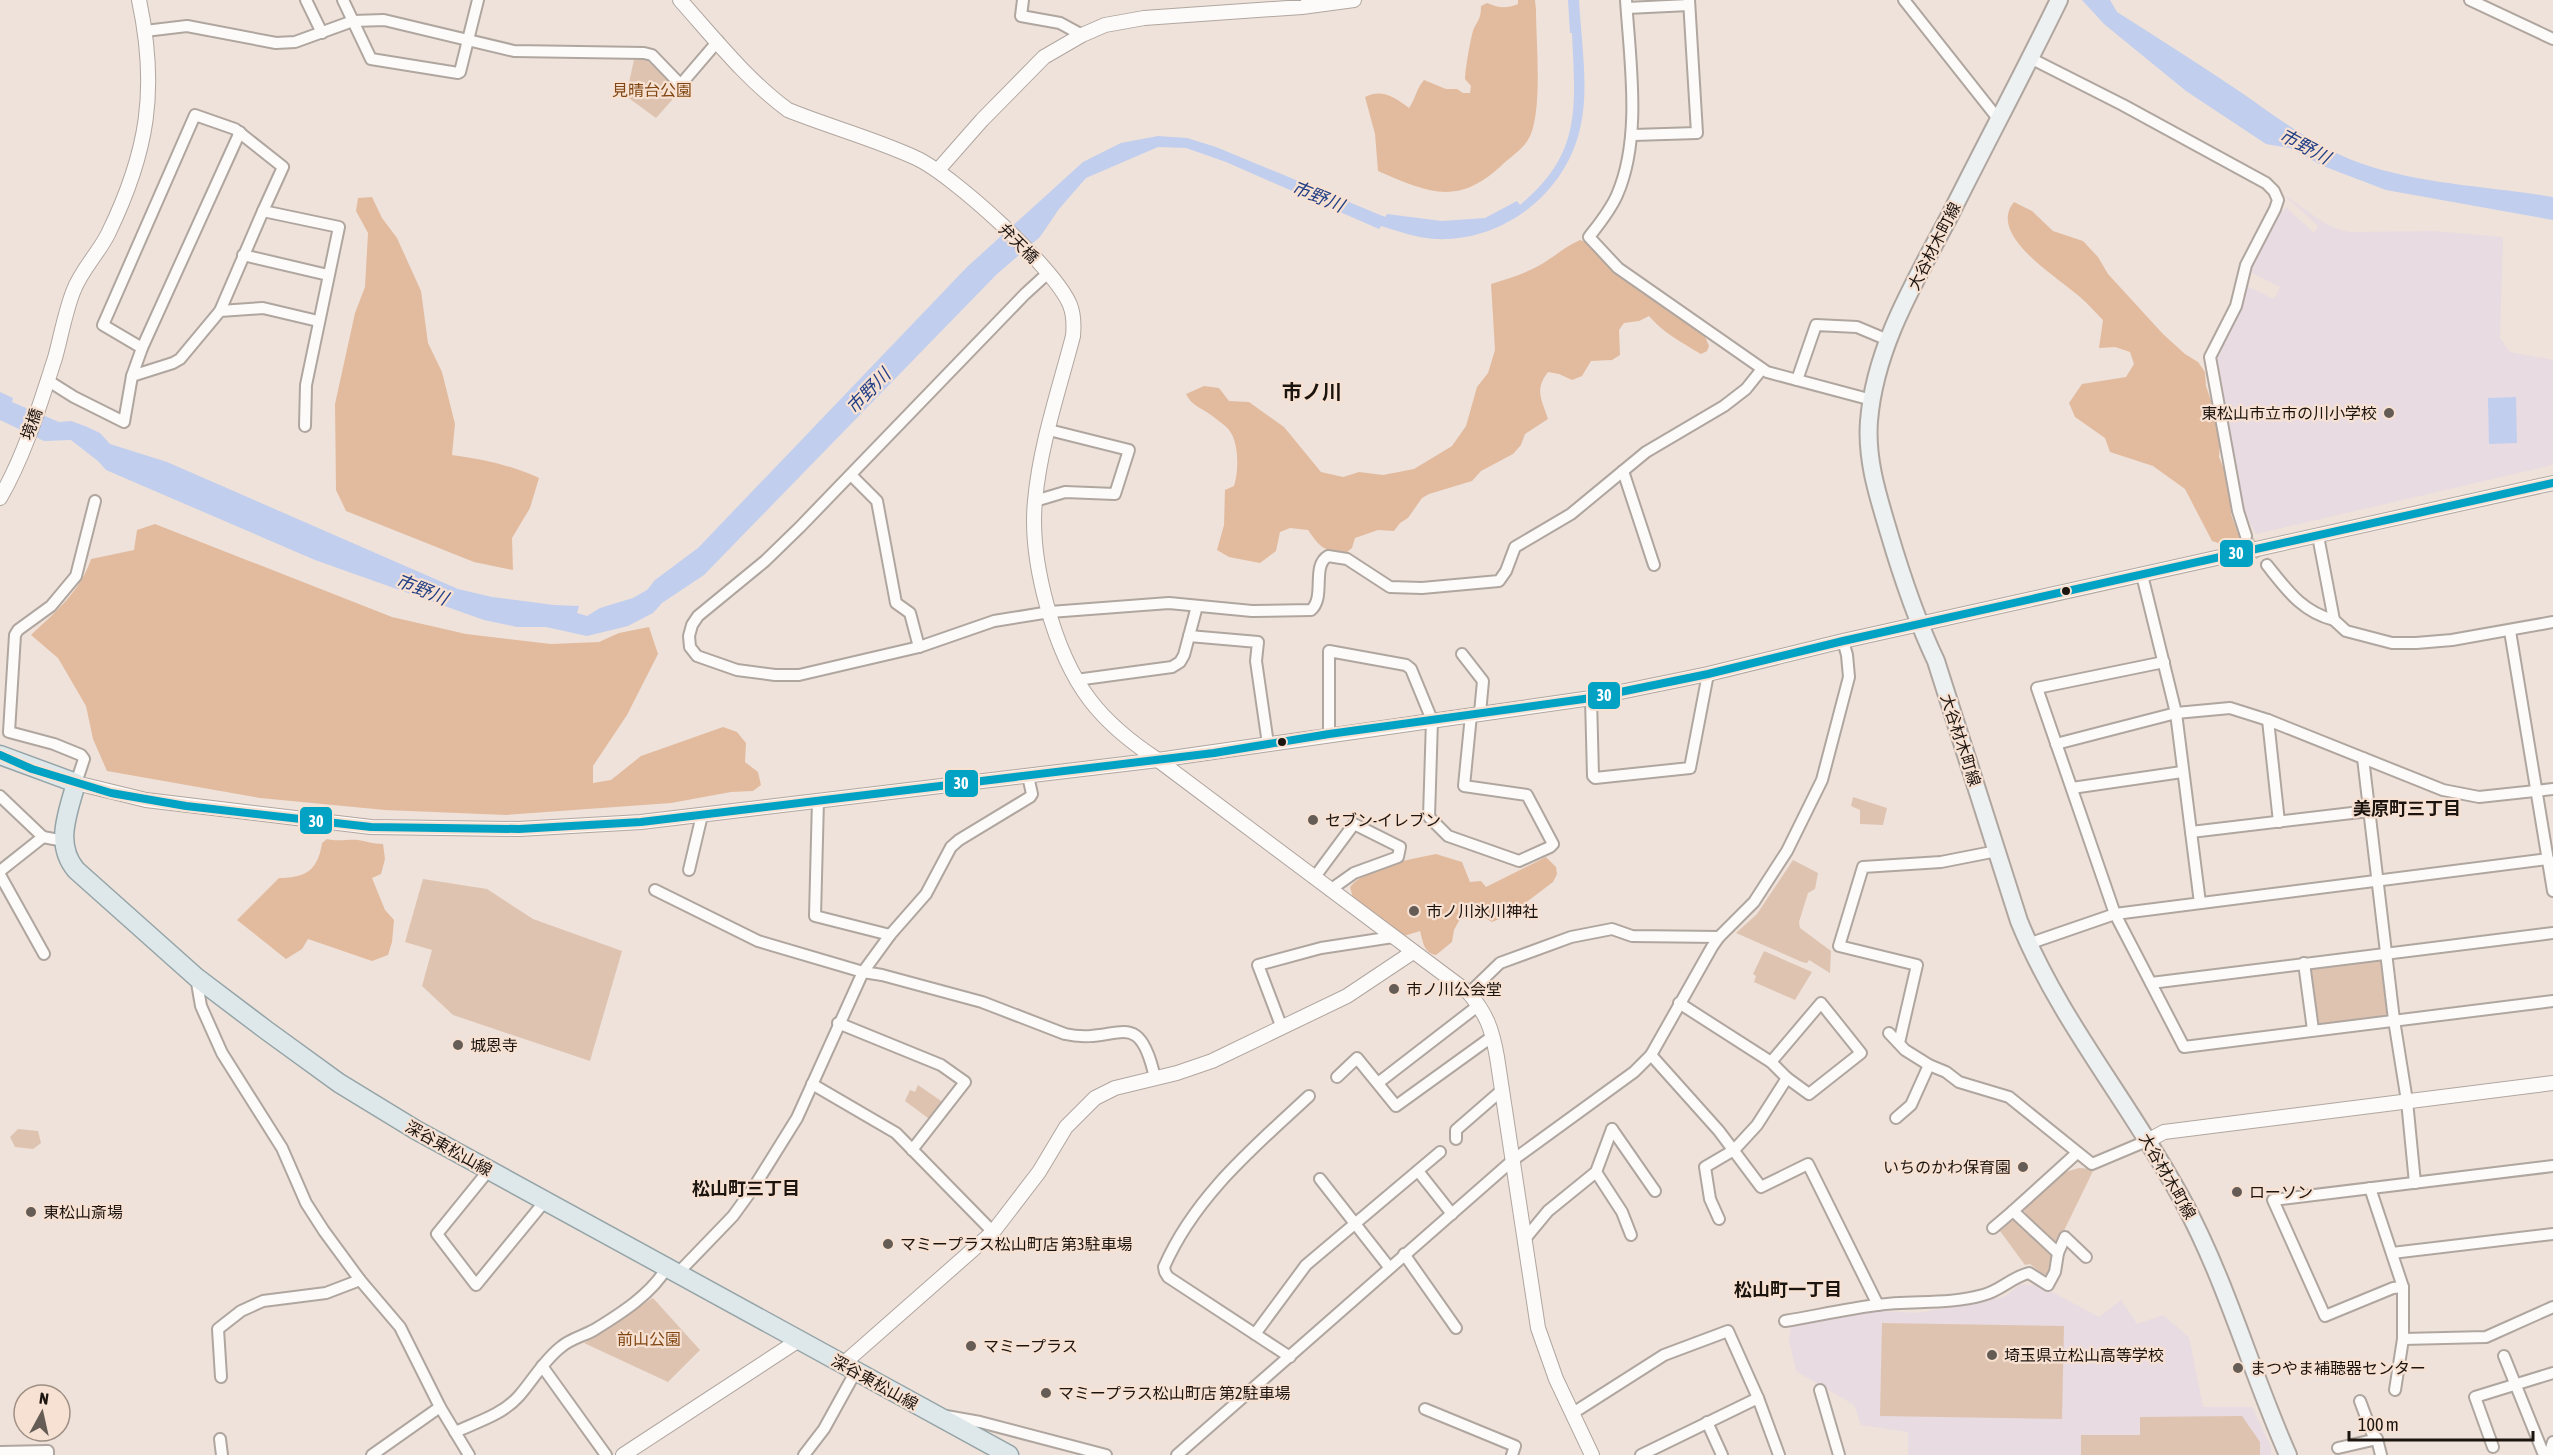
<svg xmlns="http://www.w3.org/2000/svg" width="2553" height="1455" font-family="'Asap Condensed','Noto Sans JP',sans-serif">
	<style>
		.education { fill: #e8dbe2 }
		.green { fill: #dec3b0 }
		.forest { fill: #e2bb9f }
		.water { fill: #c1ceee }
		.lines { fill: none; stroke-linecap: round; stroke-linejoin: round }
		.minor-tunnel { stroke: #cfc3bc; stroke-width: 10; stroke-dasharray: 10 5; stroke-linecap: butt }
		.minor-casing { stroke: #b0a6a0; stroke-width: 14 }
		.tertiary-casing { stroke: #b0a6a0; stroke-width: 16 }
		.secondary-casing { stroke: #b0a6a0; stroke-width: 20 }
		.primary-casing { stroke: #95a4a7; stroke-width: 21 }
		.minor { stroke: #fdfbf9; stroke-width: 10 }
		.tertiary { stroke: #fdfbf9; stroke-width: 14 }
		.secondary { stroke: #edf1f2; stroke-width: 16 }
		.primary { stroke: #dee8eb; stroke-width: 18 }
		.bus-1-casing { stroke: #f7e1d2; stroke-width: 12 }
		.bus-1 { stroke: #01a2c4; stroke-width: 8 }
		.poi-dot { fill: #665c56; stroke: #f7e1d2; stroke-width: 2 }
		.bus-dot { fill: #1c140f; stroke: #f7e1d2; stroke-width: 2 }
		.labels { text-anchor: middle; dominant-baseline: central; stroke-width: 4.5; stroke-linejoin: round; paint-order: stroke }
		.park-label { font-size: 16px; fill: #804714; stroke: #f7e1d2 }
		.street-label { font-size: 16px; fill: #1c140f; stroke: #f7e1d2 }
		.poi-label { font-size: 16px; fill: #1c140f; stroke: #f7e1d2; text-anchor: start }
		.water-label { font-size: 18px; font-style: italic; fill: #223f86; stroke: #f7e1d2 }
		.neighbourhood-label { font-size: 18px; font-weight: bold; fill: #1c140f; stroke: #f7e1d2 }
		.quarter-label { font-size: 20px; font-weight: bold; fill: #1c140f; stroke: #f7e1d2 }
		.line-badge { stroke: #f7e1d2; stroke-width: 2 }
		.badge-label { font-size: 16px; text-anchor: middle; font-weight: bold; fill: #fff }
	</style>
	<rect width="100%" height="100%" fill="#efe2da"/>
	<!-- education -->
	<g class="education">
		<path d="M2283 194 2320 220 2334 228 2349 232 2435 231 2503 237 2500 338 2510 352 2553 360V465L2256 534 2244 511 2214 362 2215 354 2243 303 2247 286 2274 299 2280 287 2250 272 2279 210 2283 212 2286 207 2314 233 2318 226Z"/>
		<path d="M2021 1284 2041 1286 2099 1317 2121 1300 2137 1324 2163 1315 2189 1337 2203 1407H2252L2271 1447V1455H1908V1432L1861 1425 1854 1405 1796 1371 1789 1339 1791 1327 1796 1323 1881 1311 1919 1313 2004 1297Z"/>
	</g>
	<!-- green -->
	<g class="green">
		<path d="M634 60H647L680 91 656 118 626 96Z"/>
		<path d="M1853 797 1887 808 1883 825 1860 824V810L1851 806Z"/>
		<path d="M1793 860 1818 873 1815 889 1808 893 1799 922 1800 928 1831 951 1830 973 1809 960 1807 963 1802 962 1736 933 1757 914Z"/>
		<path d="M423 879 487 889 533 919 622 951 590 1061 453 1015 422 986 432 950 405 942Z"/>
		<path d="M1764 951 1812 972 1795 1000 1754 982 1756 976 1753 974Z"/>
		<path d="M2379 959 2382 963 2388 1011 2385 1016 2318 1024 2310 968Z"/>
		<path d="M918 1085 944 1103 932 1121 905 1101 910 1090 915 1092Z"/>
		<path d="M18 1129 38 1131 41 1143 33 1149 15 1147 10 1137Z"/>
		<path d="M2079 1168 2093 1169V1171L2057 1245 2025 1213 2024 1210 2062 1173Z"/>
		<path d="M2013 1220H2017L2054 1257C2053 1265 2054 1273 2044 1275L2030 1264 2025 1265 2000 1231Z"/>
		<path d="M653 1298 700 1350 668 1382 584 1343Z"/>
		<path d="M1882 1323 2064 1326 2062 1419 1880 1416Z"/>
		<path d="M2242 1416 2260 1442V1455H2081V1435H2140V1417Z"/>
	</g>
	<!-- forest -->
	<g class="forest">
		<path d="M1518 0H1535L1536 10C1536 40 1543 113 1529 138 1524 148 1512 156 1503 164 1458 207 1429 193 1378 171L1375 134 1365 97C1382 88 1396 98 1409 108 1416 98 1416 89 1424 80L1446 89H1457L1463 93H1470L1471 86 1465 79C1465 70 1471 35 1474 28 1479 19 1481 17 1481 6L1487 3C1499 8 1506 9 1518 4Z"/>
		<path d="M372 197 382 218 397 238 421 291 428 343 442 372 455 424 452 455C482 459 511 465 539 478L530 508 512 538 513 570 474 562 346 511 336 490 335 404 355 313 365 287 368 233 356 211 358 198Z"/>
		<path d="M2014 202 2032 211 2053 231 2083 241 2098 257 2108 274 2163 334 2185 354 2198 362 2205 372 2206 386 2211 401 2220 443 2219 457 2233 491 2231 514 2240 539 2218 543 2212 541 2185 489 2153 466 2110 452 2105 438 2075 417 2069 403 2082 384 2126 377 2134 364 2130 352 2115 347 2099 348 2103 320C2096 313 2088 304 2080 297 2059 278 1986 235 2014 202Z"/>
		<path d="M1580 240 1588 243 1628 282 1703 332 1709 346 1707 351 1701 354C1684 344 1662 332 1649 316L1639 321 1624 323 1619 330 1620 355 1612 360 1591 361 1582 376 1572 380 1559 374 1548 372C1534 390 1542 400 1548 419L1525 434 1521 445 1513 454 1481 471 1472 481 1429 494 1422 498 1408 518 1400 523 1394 531 1378 530 1355 538 1352 548 1347 552C1324 551 1321 549 1308 530L1290 528 1280 532 1276 551 1260 563 1229 557 1217 550 1224 525 1225 490 1234 486C1239 471 1239 442 1229 430 1225 425 1216 419 1211 415 1200 407 1192 406 1186 394L1204 386 1219 388 1229 401 1249 402 1284 427 1321 472 1343 477 1359 472 1383 475 1414 469 1452 446 1466 426 1477 387 1488 373 1495 350 1491 284C1510 278 1531 272 1548 260 1559 253 1568 245 1580 240Z"/>
		<path d="M155 524 392 617 466 634 551 644 599 642 619 633 649 627 658 654 627 715 593 766V783L611 780 641 756 723 727 737 732 746 743 745 762 758 772 761 785 753 791 731 792 671 803 506 815 385 810 260 798 107 771 93 739 86 706 58 658 31 635C56 611 80 592 91 559L134 550 137 530Z"/>
		<path d="M327 839C339 842 347 839 358 840 366 841 373 844 383 844L385 859 381 874 372 878 385 910 394 920 392 942 388 955 372 961 308 939 302 949 286 959 237 920 279 878C306 878 318 870 322 843Z"/>
		<path d="M1436 854 1462 862 1470 882 1481 881 1486 887 1546 857 1556 867 1557 874 1553 882 1511 914 1492 922 1474 911 1472 916 1460 919 1454 930 1452 942 1436 955C1424 953 1423 942 1420 931L1404 936 1353 898 1350 887C1366 867 1411 859 1436 854Z"/>
	</g>
	<!-- water -->
	<g class="water">
		<path d="M1568 0H1579C1581 39 1589 86 1581 124 1568 192 1504 242 1435 239 1416 238 1398 231 1381 226L1379 229 1226 162 1186 148 1158 147 1086 178 1059 209 1040 237 997 274 704 575 662 603 653 613 628 626 587 636 546 627H517L484 620 315 560 106 470 98 461 71 440 44 441 0 420V392L13 398 12 402 59 422 71 421 85 426 100 433 110 444 167 462 458 589 492 597 554 605 579 606 577 613 587 616 600 608 633 598 647 590 655 580 698 548 967 267 1083 162 1121 143 1158 136 1187 138 1216 147 1385 217 1387 214 1442 221 1485 218 1517 201 1520 205C1583 153 1575 106 1572 33H1570Z"/>
		<path d="M2082 0H2110L2117 12C2158 38 2199 64 2239 91 2278 118 2315 147 2360 163 2422 185 2489 186 2553 197V220L2386 190 2323 166 2290 148 2266 144 2186 91 2104 24Z"/>
		<path d="M2516 397 2517 443 2489 444 2488 398Z"/>
	</g>
	<g class="lines">
		<!-- minor-tunnel -->
		<path class="minor-tunnel" d="M2246 536 2267 565"/>
		<defs>
			<g id="minor">
				<path d="M306 0 322 33"/>
				<path d="M343 0 371 59 458 73 460 72 478 0"/>
				<path d="M1023 0 1021 16 1060 23 1082 35"/>
				<path d="M1626 0C1630 62 1642 138 1617 195 1610 211 1599 224 1589 237L1618 268 1767 372 1872 400"/>
				<path d="M1904 0 1999 120"/>
				<path d="M2470 0 2553 39"/>
				<path d="M1627 8 1689 5"/>
				<path d="M145 31 187 26 276 43 295 42 353 21 384 20 514 51 644 53 652 55 679 83H682L718 41"/>
				<path d="M2030 58 2123 105 2266 183 2274 191 2278 200 2275 209 2246 265 2236 306 2210 357 2238 511 2246 536"/>
				<path d="M240 132 142 348 132 376 173 363 180 359 220 311 263 308 318 321"/>
				<path d="M1633 135 1697 133 1689 0"/>
				<path d="M243 255 328 275"/>
				<path d="M1048 273 1025 294 800 527 765 561 698 616 692 625 689 636 690 647 697 656 737 670 775 675H799L919 647 994 621 1050 612 1169 603 1252 611 1311 610C1326 597 1311 566 1328 556L1347 559 1390 587 1422 588 1499 581 1506 571 1515 547 1571 514 1646 452 1724 406 1746 389 1762 369"/>
				<path d="M220 311 263 211"/>
				<path d="M142 348 103 325 195 115 235 129 283 167 263 211 339 227 306 385 305 426"/>
				<path d="M47 380 74 397 124 422 132 376"/>
				<path d="M1797 380 1816 325 1857 327 1888 340"/>
				<path d="M1623 471 1654 565"/>
				<path d="M851 475 877 501 896 603 910 613 919 647"/>
				<path d="M1035 501 1065 492 1115 494 1129 450 1049 430"/>
				<path d="M2318 536 2334 620 2346 631 2392 643H2416L2452 640 2553 622"/>
				<path d="M2267 565C2287 590 2302 612 2334 620"/>
				<path d="M2142 575 2176 713 2200 903"/>
				<path d="M2510 631 2553 891"/>
				<path d="M1189 636 1258 642 1256 661 1268 744"/>
				<path d="M1462 654 1483 681 1480 713"/>
				<path d="M2164 662 2037 688 2115 914 2184 1047 2553 1001"/>
				<path d="M1076 680 1172 667 1180 662 1184 655 1197 606"/>
				<path d="M1591 698 1593 776 1595 778 1690 768 1708 674"/>
				<path d="M2268 720 2279 822"/>
				<path d="M1329 734V651L1406 665 1411 669 1432 720 1429 817 1448 836 1519 861 1550 847 1553 844 1527 795 1464 786 1471 715"/>
				<path d="M2056 744 2176 713 2230 708 2268 720 2443 790 2479 797 2553 789"/>
				<path d="M2363 758 2394 1020 2407 1101 2415 1183"/>
				<path d="M76 783 84 759 81 755 54 744 9 732 15 635 18 630 51 606 76 576 95 501"/>
				<path d="M2072 788 2182 772"/>
				<path d="M0 796 43 837 64 841"/>
				<path d="M818 800 815 916 890 935"/>
				<path d="M2191 832 2369 811"/>
				<path d="M689 870 702 815"/>
				<path d="M0 871 43 837"/>
				<path d="M0 875 44 954"/>
				<path d="M1314 878 1354 824 1400 847 1398 857 1354 873 1330 890"/>
				<path d="M655 890 758 941 863 972 882 975 982 1002 1065 1034C1117 1046 1138 1002 1155 1078"/>
				<path d="M2028 944 2115 914 2548 859"/>
				<path d="M2304 963 2313 1030"/>
				<path d="M196 977 201 1006 222 1053 282 1148 306 1203 324 1231 360 1280 400 1327 440 1407 469 1455"/>
				<path d="M2151 983 2553 933"/>
				<path d="M1469 993 1500 963 1571 937 1612 929 1632 936 1719 937"/>
				<path d="M1679 1003 1771 1062 1787 1078 1757 1125 1734 1150 1705 1167 1710 1199 1719 1219"/>
				<path d="M838 1023 941 1065 965 1082 912 1150"/>
				<path d="M1282 1028 1258 965 1321 948 1393 937"/>
				<path d="M1889 1033 1905 1050 1929 1065 1946 1072 1959 1082 2009 1097 2092 1164 2149 1140"/>
				<path d="M1899 1043 1917 965 1839 946 1863 867 1941 862 1997 851"/>
				<path d="M1651 1055 1719 1131 1761 1187 1808 1164 1878 1305"/>
				<path d="M1771 1062 1821 1003 1861 1053 1809 1094 1787 1078"/>
				<path d="M1337 1077 1357 1058 1396 1106 1493 1036"/>
				<path d="M1378 1083 1479 1005"/>
				<path d="M812 1084 896 1133 993 1232"/>
				<path d="M1896 1118 1911 1105 1929 1065"/>
				<path d="M1612 1129 1655 1191"/>
				<path d="M1456 1139V1130L1502 1090"/>
				<path d="M489 1170 437 1234 476 1285 545 1201"/>
				<path d="M1418 1171 1452 1214"/>
				<path d="M1596 1172 1622 1212 1631 1235"/>
				<path d="M1320 1179 1389 1267"/>
				<path d="M2370 1188 2403 1287V1339L2395 1390"/>
				<path d="M1993 1228 2013 1211"/>
				<path d="M1524 1240 1548 1211 1596 1172 1612 1129"/>
				<path d="M2058 1253 2065 1237 2086 1257"/>
				<path d="M2392 1253 2553 1234"/>
				<path d="M1404 1254 1456 1328"/>
				<path d="M678 1273 733 1216 754 1187 797 1118 863 972 890 935 926 894 951 847 959 840 1030 797 1032 794 1028 776"/>
				<path d="M2403 1287 2393 1288 2325 1316 2273 1200 2553 1166"/>
				<path d="M1785 1321C1815 1316 1846 1309 1877 1305 1912 1300 1948 1305 1983 1295 2000 1291 2012 1277 2029 1273L2048 1285 2055 1272 2058 1253 2013 1211 2077 1153"/>
				<path d="M1255 1334 1306 1265 1440 1152"/>
				<path d="M2403 1339 2486 1337 2553 1307"/>
				<path d="M2504 1356 2544 1455"/>
				<path d="M1290 1357 1168 1277 1165 1272 1164 1267C1195 1196 1254 1147 1309 1096"/>
				<path d="M542 1366 606 1455"/>
				<path d="M221 1377 218 1329 241 1311 263 1301 326 1293 360 1280"/>
				<path d="M1820 1390 1839 1455"/>
				<path d="M2360 1401 2372 1433 2377 1439"/>
				<path d="M1425 1409 1515 1446 1512 1455"/>
				<path d="M1573 1413 1664 1355 1728 1331 1758 1398 1779 1455"/>
				<path d="M946 1416 980 1422 1106 1455"/>
				<path d="M1707 1422 1722 1455"/>
				<path d="M455 1432C477 1422 502 1415 519 1396 533 1380 544 1360 561 1347 570 1339 583 1336 594 1330 620 1314 652 1294 667 1267"/>
				<path d="M220 1439 222 1455"/>
				<path d="M2493 1447 2475 1397 2553 1373"/>
				<path d="M2338 1448 2377 1439 2381 1455"/>
				<path d="M0 1452 48 1451V1455"/>
				<path d="M372 1455 440 1407"/>
				<path d="M804 1455 824 1429 856 1371"/>
				<path d="M1177 1455 1513 1160 1634 1072 1651 1055 1712 947 1719 937 1754 902 1787 851 1822 780 1849 677 1847 655 1843 641"/>
				<path d="M1641 1455 1758 1398"/>
				<path d="M2549 1455 2553 1442"/>
			</g>
			<g id="tertiary">
				<path d="M680 0C714 38 747 80 788 110 830 127 875 139 916 158 953 175 1055 268 1070 305 1074 315 1074 325 1073 336 1059 390 1040 445 1035 501 1029 560 1054 653 1090 700 1109 725 1132 743 1158 760L1469 993C1487 1015 1492 1029 1497 1057L1538 1328 1556 1379 1592 1455"/>
				<path d="M938 170 982 120 1044 57 1082 35 1105 25 1144 18 1302 7 1354 0"/>
				<path d="M0 498C25 455 40 404 55 358 61 336 65 313 73 292 81 270 98 254 108 234 148 152 158 89 139 0"/>
				<path d="M76 783 146 800 371 827 519 829 641 822 1158 760 1591 698 1708 674 1843 641 2553 483"/>
				<path d="M2149 1140 2164 1132 2553 1083"/>
				<path d="M843 1364 993 1232 1039 1172 1066 1127 1095 1098 1115 1088 1177 1073 1212 1061 1347 996 1413 952"/>
				<path d="M623 1455 799 1340"/>
			</g>
			<path id="secondary" d="M2059 0C2024 72 1986 143 1950 215 1916 280 1875 346 1869 421 1866 460 1878 496 1889 533 1902 577 1916 619 1936 661L2019 921C2060 1022 2133 1107 2184 1203 2227 1283 2251 1372 2288 1455"/>
			<path id="primary" d="M0 755 76 783C68 813 54 844 76 870L196 977 266 1030 339 1083 416 1130 1009 1455"/>
		</defs>
		<!-- minor casing -->
		<use href="#minor" class="minor-casing"/>
		<!-- tertiary casing -->
		<use href="#tertiary" class="tertiary-casing"/>
		<!-- secondary casing -->
		<use href="#secondary" class="secondary-casing"/>
		<!-- primary casing -->
		<use href="#primary" class="primary-casing"/>
		<!-- minor -->
		<use href="#minor" class="minor"/>
		<!-- tertiary -->
		<use href="#tertiary" class="tertiary"/>
		<!-- secondary -->
		<use href="#secondary" class="secondary"/>
		<!-- primary -->
		<use href="#primary" class="primary"/>
		<defs>
			<path id="bus-1" d="M0 755 32 769 111 793 186 806 371 827 519 829 641 822 1214 753 1329 734 1591 698 1708 674 1843 641 2553 483"/>
		</defs>
		<!-- bus-1 casing -->
		<use href="#bus-1" class="bus-1-casing"/>
		<!-- bus-1 -->
		<use href="#bus-1" class="bus-1"/>
	</g>
	<!-- markers -->
	<g class="poi-dot">
		<circle cx="2389" cy="413" r="6"/>
		<circle cx="1313" cy="820" r="6"/>
		<circle cx="1414" cy="911" r="6"/>
		<circle cx="1394" cy="989" r="6"/>
		<circle cx="458" cy="1045" r="6"/>
		<circle cx="2023" cy="1167" r="6"/>
		<circle cx="2237" cy="1192" r="6"/>
		<circle cx="31" cy="1212" r="6"/>
		<circle cx="888" cy="1244" r="6"/>
		<circle cx="971" cy="1346" r="6"/>
		<circle cx="1992" cy="1355" r="6"/>
		<circle cx="2238" cy="1368" r="6"/>
		<circle cx="1046" cy="1393" r="6"/>
	</g>
	<g class="bus-dot">
		<circle cx="2066" cy="591" r="5"/>
		<circle cx="1282" cy="742" r="5"/>
	</g>
	<g class="labels">
		<!-- park labels -->
		<g class="park-label">
			<text x="652" y="90">見晴台公園</text>
			<text x="649" y="1339">前山公園</text>
		</g>
		<!-- street labels -->
		<g class="street-label">
			<text transform="translate(1019 243) rotate(45)">弁天橋</text>
			<text transform="translate(1934 246) rotate(-63)">大谷材木町線</text>
			<text transform="translate(31 424) rotate(-70)">境橋</text>
			<text transform="translate(1961 740) rotate(72)">大谷材木町線</text>
			<text transform="translate(449 1148) rotate(29)">深谷東松山線</text>
			<text transform="translate(2168 1176) rotate(60)">大谷材木町線</text>
			<text transform="translate(875 1382) rotate(29)">深谷東松山線</text>
		</g>
		<!-- poi labels -->
		<g class="poi-label">
			<text x="2377" y="413" text-anchor="end">東松山市立市の川小学校</text>
			<text x="1325" y="820">セブン-イレブン</text>
			<text x="1426" y="911">市ノ川氷川神社</text>
			<text x="1406" y="989">市ノ川公会堂</text>
			<text x="470" y="1045">城恩寺</text>
			<text x="2011" y="1167" text-anchor="end">いちのかわ保育園</text>
			<text x="2249" y="1192">ローソン</text>
			<text x="43" y="1212">東松山斎場</text>
			<text x="900" y="1244">マミープラス松山町店 第3駐車場</text>
			<text x="983" y="1346">マミープラス</text>
			<text x="2004" y="1355">埼玉県立松山高等学校</text>
			<text x="2250" y="1368">まつやま補聴器センター</text>
			<text x="1058" y="1393">マミープラス松山町店 第2駐車場</text>
		</g>
		<!-- water labels -->
		<g class="water-label">
			<text transform="translate(2305 146) rotate(28)">市野川</text>
			<text transform="translate(1318 196) rotate(22)">市野川</text>
			<text transform="translate(868 391) rotate(-46)">市野川</text>
			<text transform="translate(422 589) rotate(22)">市野川</text>
		</g>
		<!-- neighbourhood labels -->
		<g class="neighbourhood-label">
			<text x="2407" y="808">美原町三丁目</text>
			<text x="746" y="1188">松山町三丁目</text>
			<text x="1788" y="1289">松山町一丁目</text>
		</g>
		<!-- quarter labels -->
		<g class="quarter-label">
			<text x="1312" y="391">市ノ川</text>
		</g>
	</g>
	<g class="line-badge">
		<rect x="2219" y="539" width="35" height="29" rx="6" fill="#01a2c4"/>
		<rect x="1587" y="681" width="34" height="29" rx="6" fill="#01a2c4"/>
		<rect x="944" y="769" width="35" height="29" rx="6" fill="#01a2c4"/>
		<rect x="299" y="806" width="34" height="29" rx="6" fill="#01a2c4"/>
	</g>
	<g class="badge-label">
		<text x="2236" y="559">30</text>
		<text x="1604" y="701">30</text>
		<text x="961" y="789">30</text>
		<text x="316" y="827">30</text>
	</g>
	<!-- north arrow -->
	<g transform="translate(42 1413) rotate(8)"><circle r="28" fill="#f7e1d2" stroke="#9f8f84" stroke-width="1.5"/>
	<path d="M0-4.5L10 22L0 15L-10 22Z" fill="#665c56"/>
	<text y="-9" font-size="16" font-weight="bold" text-anchor="middle" fill="#1c140f">N</text>
	</g>
	<!-- scale -->
	<path d="M2349 1431v9h184v-9" fill="none" stroke="#1c140f" stroke-width="3"/>
	<text x="2358" y="1431" font-size="18" fill="#1c140f" stroke="#f7e1d2" stroke-width="4.5" paint-order="stroke">100 m</text>
</svg>
